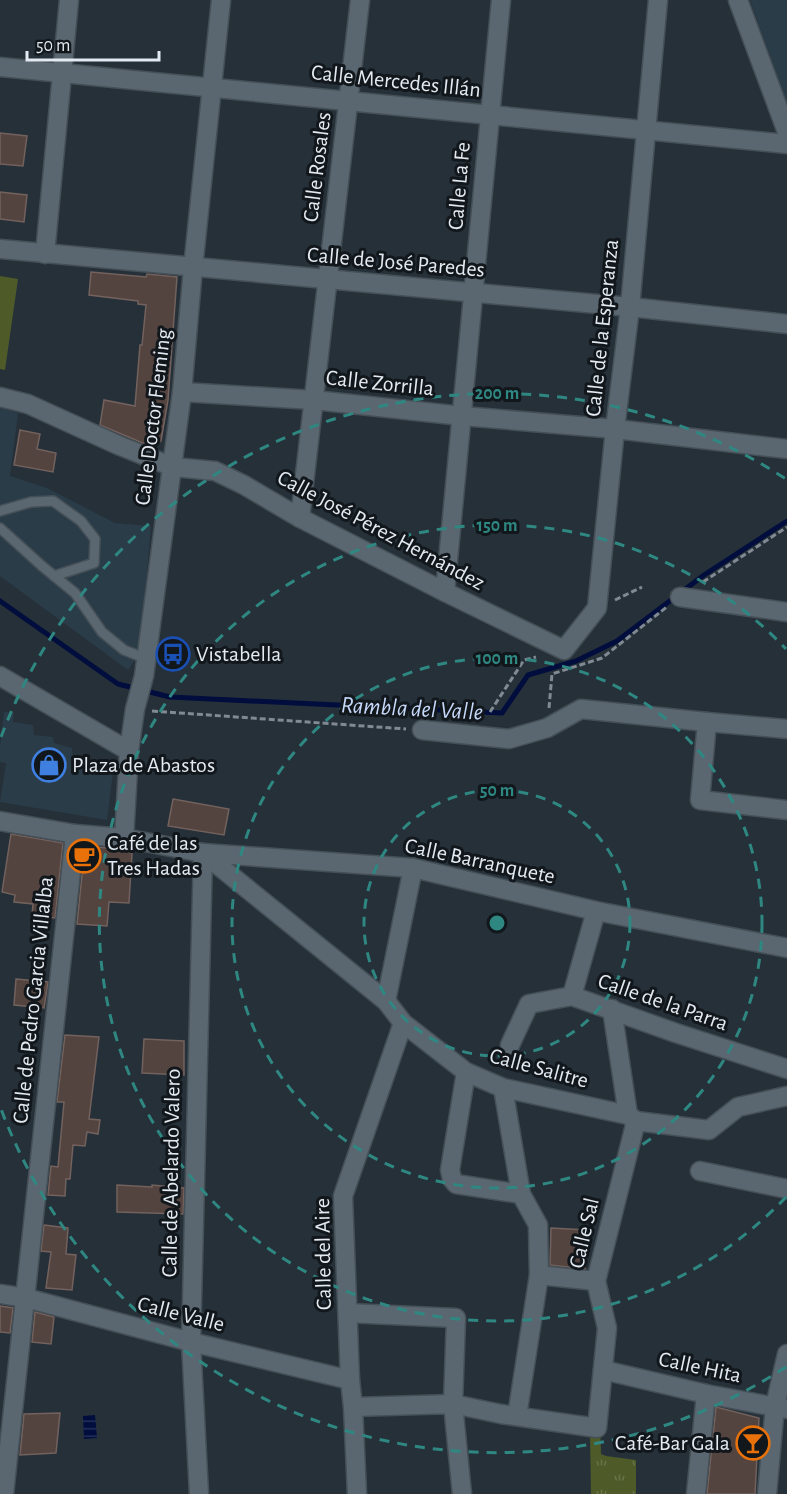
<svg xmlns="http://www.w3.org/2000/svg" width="787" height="1494" font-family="'Alegreya Sans',sans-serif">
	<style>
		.built { fill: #2b3c49 }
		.grass { fill: url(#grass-tufts) }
		.pitch { fill: #4e5a28 }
		.water { fill: url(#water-rules) }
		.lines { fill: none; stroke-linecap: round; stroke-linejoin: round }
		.stream { stroke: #000d3d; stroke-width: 5 }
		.building { fill: #544440; stroke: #72615d; stroke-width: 1.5 }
		.lane-casing { stroke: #454f56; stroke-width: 12 }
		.street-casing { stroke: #454f56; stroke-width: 21 }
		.path { stroke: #818a92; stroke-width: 3; stroke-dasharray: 6 3; stroke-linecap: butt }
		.lane { stroke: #5a6771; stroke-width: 9 }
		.street { stroke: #5a6771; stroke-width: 18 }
		.ring { fill: none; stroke: #2f8782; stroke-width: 3; stroke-dasharray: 10 8 }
		.labels { text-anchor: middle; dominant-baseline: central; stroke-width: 6; stroke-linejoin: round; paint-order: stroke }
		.street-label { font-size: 22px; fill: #e3eaf1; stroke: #12171c }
		.poi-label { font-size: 22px; fill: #e3eaf1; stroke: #12171c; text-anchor: start }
		.water-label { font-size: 24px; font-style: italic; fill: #c6d9fa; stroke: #12171c }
		.centre { fill: #2f8782; stroke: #12171c; stroke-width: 3 }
		.ring-label { font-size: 18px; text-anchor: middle; font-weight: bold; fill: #2f8782; stroke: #12171c; stroke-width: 6; stroke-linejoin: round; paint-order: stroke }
	</style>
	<defs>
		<pattern id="grass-tufts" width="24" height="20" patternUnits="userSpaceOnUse" patternTransform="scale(1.5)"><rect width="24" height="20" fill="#4e5a28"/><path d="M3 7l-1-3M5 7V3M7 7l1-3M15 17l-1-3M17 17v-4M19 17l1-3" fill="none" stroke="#677248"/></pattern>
		<pattern id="water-rules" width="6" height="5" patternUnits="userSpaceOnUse" patternTransform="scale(1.5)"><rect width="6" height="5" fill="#000d3d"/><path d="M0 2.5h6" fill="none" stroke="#25305a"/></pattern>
	</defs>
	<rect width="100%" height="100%" fill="#253039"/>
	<!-- built -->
	<g class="built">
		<path d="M750 0H787V105Z"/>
		<path d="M0 407 18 413 10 476 47 488 115 523 151 526 140 652 128 670 0 576Z"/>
		<path d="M4 712 14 713 13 722 33 725 34 735 53 737 54 743 72 748 73 756 92 760V768L113 772 107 820 0 802 6 763 0 762V747Z"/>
	</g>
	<!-- grass -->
	<path class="grass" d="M600 1422 601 1454 606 1456 636 1460V1494H591L590 1432Z"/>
	<!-- pitch -->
	<path class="pitch" d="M0 276 18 279 5 370 0 369Z"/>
	<!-- water -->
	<path class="water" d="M95 1415 97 1438 84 1439 83 1416Z"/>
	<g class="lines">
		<!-- stream -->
		<path class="stream" d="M0 601 118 684 170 697 502 713 528 675 576 661 617 641 704 575 787 521"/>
	</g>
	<!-- building -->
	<g class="building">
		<path d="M0 133 27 136 23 166 0 164Z"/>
		<path d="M0 192 27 195 24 222 0 219Z"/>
		<path d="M91 272 146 277 147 274 177 277 168 400 161 441 152 447 100 425 104 400 135 406 140 345H142L146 305 138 304V301L89 295Z"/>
		<path d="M20 430 40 434 37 449 56 453 53 472 14 465Z"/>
		<path d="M173 799 229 809 224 835 168 826Z"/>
		<path d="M11 834 63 843 55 918 32 915 33 904 14 902 15 895 2 892Z"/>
		<path d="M85 846 107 848 132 853 129 903 109 902 107 926 77 924Z"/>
		<path d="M16 979 48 982 44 1008 14 1005Z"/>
		<path d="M65 1035 99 1037 89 1119 100 1120 98 1134 87 1132 85 1146 73 1145 70 1179H66L65 1196 48 1195 51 1166 58 1167 64 1102H57Z"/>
		<path d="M144 1039 184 1041V1075L142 1073Z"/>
		<path d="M117 1185 152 1187V1185L184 1188 183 1214 117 1212Z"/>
		<path d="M44 1225 68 1228 66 1254 76 1255 72 1290 46 1288 51 1252 41 1251Z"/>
		<path d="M551 1228 587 1230 585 1269 550 1265Z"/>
		<path d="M0 1306 13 1308 10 1333 0 1332Z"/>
		<path d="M35 1312 54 1317 51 1344 32 1342Z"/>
		<path d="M716 1407 759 1418 755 1494H707Z"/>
		<path d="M60 1413 56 1453 20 1455 24 1414Z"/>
	</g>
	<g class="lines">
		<defs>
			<g id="lane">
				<path d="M0 511 31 502 53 501 81 521 95 539 94 563 54 576"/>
				<path d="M0 528 42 566 75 593 102 632 124 650 147 659"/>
			</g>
			<g id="street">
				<path d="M738 0 787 132"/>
				<path d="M0 67 787 144"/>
				<path d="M0 249 630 307 787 324"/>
				<path d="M45 254 69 0"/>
				<path d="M182 392 314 400 462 416 615 429 787 449"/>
				<path d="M0 397 28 404 118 445 173 467 215 471 244 485 300 518 445 592 564 650 597 608 615 429 630 307 658 0"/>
				<path d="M300 518 360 0"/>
				<path d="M445 592 501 0"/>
				<path d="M680 597 787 612"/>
				<path d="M0 676 129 751"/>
				<path d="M707 722 700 800 787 810"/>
				<path d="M422 730 509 739 547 728 581 709 707 722 787 729"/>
				<path d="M0 821 75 834 124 838 203 853 413 868 596 911 787 948"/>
				<path d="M124 838 129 751 135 709 144 676 182 392 193 268 221 0"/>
				<path d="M203 853 386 1001 403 1023 466 1072 503 1088 628 1115 636 1121 709 1130 738 1107 787 1096"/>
				<path d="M596 911 572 996 676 1033 787 1069"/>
				<path d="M386 1001 413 868"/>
				<path d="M612 1009 628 1115"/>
				<path d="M510 1045 529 1004 572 996"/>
				<path d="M466 1072 450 1170 452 1179 456 1184 521 1194 538 1225 539 1275 596 1281"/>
				<path d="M503 1088 521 1194"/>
				<path d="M700 1171 787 1189"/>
				<path d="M0 1294 26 1298 191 1342 350 1380"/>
				<path d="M348 1313 456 1318 453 1404 501 1414 597 1428 607 1328 596 1281 636 1121"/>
				<path d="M603 1370 706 1394 787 1409"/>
				<path d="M353 1407 453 1404 462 1494"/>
				<path d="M517 1416 539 1275"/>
				<path d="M4 1494 75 834"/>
				<path d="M199 1494 191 1342 203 853"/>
				<path d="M357 1494 353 1407 350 1380 343 1196 403 1023"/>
				<path d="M696 1494 706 1394"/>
				<path d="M767 1494 775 1406 787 1354"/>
			</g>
		</defs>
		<!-- lane casing -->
		<use href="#lane" class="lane-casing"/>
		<!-- street casing -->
		<use href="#street" class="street-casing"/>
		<!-- path -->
		<g class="path">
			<path d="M703 582 787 527"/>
			<path d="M615 600 642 587"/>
			<path d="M549 708 552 674 602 658 668 606"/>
			<path d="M152 711 406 729"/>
			<path d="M490 712 524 660 536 657"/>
		</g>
		<!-- lane -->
		<use href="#lane" class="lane"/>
		<!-- street -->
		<use href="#street" class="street"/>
	</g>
	<!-- distance rings -->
	<g class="ring">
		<circle cx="497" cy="923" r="133"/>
		<circle cx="497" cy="923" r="265"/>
		<path d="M786 1197A398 398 0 1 1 786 649"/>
		<path d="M786 1367A530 530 0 0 1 1 1109M1 737A530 530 0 0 1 786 479"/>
	</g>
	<!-- icons -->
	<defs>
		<symbol id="bus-ring" viewBox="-11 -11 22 22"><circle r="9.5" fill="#12171c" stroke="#1a4fb4" stroke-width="1.5"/><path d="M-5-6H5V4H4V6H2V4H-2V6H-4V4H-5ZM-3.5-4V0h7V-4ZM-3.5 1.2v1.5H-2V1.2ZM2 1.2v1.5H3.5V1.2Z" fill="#1a4fb4"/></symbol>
		<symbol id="shop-ring" viewBox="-11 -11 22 22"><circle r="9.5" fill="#12171c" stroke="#3f7fe0" stroke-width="1.5"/><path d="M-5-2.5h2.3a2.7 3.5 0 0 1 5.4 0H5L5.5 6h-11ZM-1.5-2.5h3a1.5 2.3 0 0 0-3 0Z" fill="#3f7fe0"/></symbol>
		<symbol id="cafe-ring" viewBox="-11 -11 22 22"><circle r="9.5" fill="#12171c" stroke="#e8710a" stroke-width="1.5"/><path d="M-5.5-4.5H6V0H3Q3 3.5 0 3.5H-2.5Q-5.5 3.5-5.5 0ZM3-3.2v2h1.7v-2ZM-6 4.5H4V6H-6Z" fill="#e8710a"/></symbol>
		<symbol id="bar-ring" viewBox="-11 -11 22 22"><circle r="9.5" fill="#12171c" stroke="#e8710a" stroke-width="1.5"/><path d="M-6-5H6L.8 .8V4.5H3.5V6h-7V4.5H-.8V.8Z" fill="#e8710a"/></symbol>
	</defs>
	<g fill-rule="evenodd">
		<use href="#bus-ring" x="154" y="635" width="38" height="38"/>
		<use href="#shop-ring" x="30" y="746" width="38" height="38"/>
		<use href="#cafe-ring" x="65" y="837" width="38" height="38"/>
		<use href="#bar-ring" x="734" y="1424" width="38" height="38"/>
	</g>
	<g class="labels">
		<!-- street labels -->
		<g class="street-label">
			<text transform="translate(396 81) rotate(6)">Calle Mercedes Illán</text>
			<text transform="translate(317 167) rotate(-83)">Calle Rosales</text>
			<text transform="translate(459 186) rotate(-85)">Calle La Fe</text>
			<text transform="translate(396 262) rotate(5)">Calle de José Paredes</text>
			<text transform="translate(602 328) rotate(-84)">Calle de la Esperanza</text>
			<text transform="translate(380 383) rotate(6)">Calle Zorrilla</text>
			<text transform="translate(153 417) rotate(-83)">Calle Doctor Fleming</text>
			<text transform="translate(381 530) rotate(28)">Calle José Pérez Hernández</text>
			<text transform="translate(480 861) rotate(12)">Calle Barranquete</text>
			<text transform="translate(33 1000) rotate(-84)">Calle de Pedro Garcia Villalba</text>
			<text transform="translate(663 1002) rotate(19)">Calle de la Parra</text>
			<text transform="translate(539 1068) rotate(15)">Calle Salitre</text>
			<text transform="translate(171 1173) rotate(-89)">Calle de Abelardo Valero</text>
			<text transform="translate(584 1233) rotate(-77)">Calle Sal</text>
			<text transform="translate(323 1254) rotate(-91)">Calle del Aire</text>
			<text transform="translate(181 1314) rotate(14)">Calle Valle</text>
			<text transform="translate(700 1367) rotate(12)">Calle Hita</text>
		</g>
		<!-- poi labels -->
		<g class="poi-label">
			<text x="196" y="654">Vistabella</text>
			<text x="72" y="765">Plaza de Abastos</text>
			<text x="107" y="843">Café de las<tspan x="107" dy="25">Tres Hadas</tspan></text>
			<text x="730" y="1443" text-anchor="end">Café-Bar Gala</text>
		</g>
		<!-- water labels -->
		<g class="water-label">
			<text transform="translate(412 709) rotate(3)">Rambla del Valle</text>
		</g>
	</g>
	<circle cx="497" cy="923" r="9" class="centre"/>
	<g class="ring-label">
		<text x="497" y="399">200 m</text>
		<text x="497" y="531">150 m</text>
		<text x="497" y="664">100 m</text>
		<text x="497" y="796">50 m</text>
	</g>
	<!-- scale -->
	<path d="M27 51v9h132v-9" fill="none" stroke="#e3eaf1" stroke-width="3"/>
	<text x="36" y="51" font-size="18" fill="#e3eaf1" stroke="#12171c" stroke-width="4.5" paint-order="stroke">50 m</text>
</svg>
